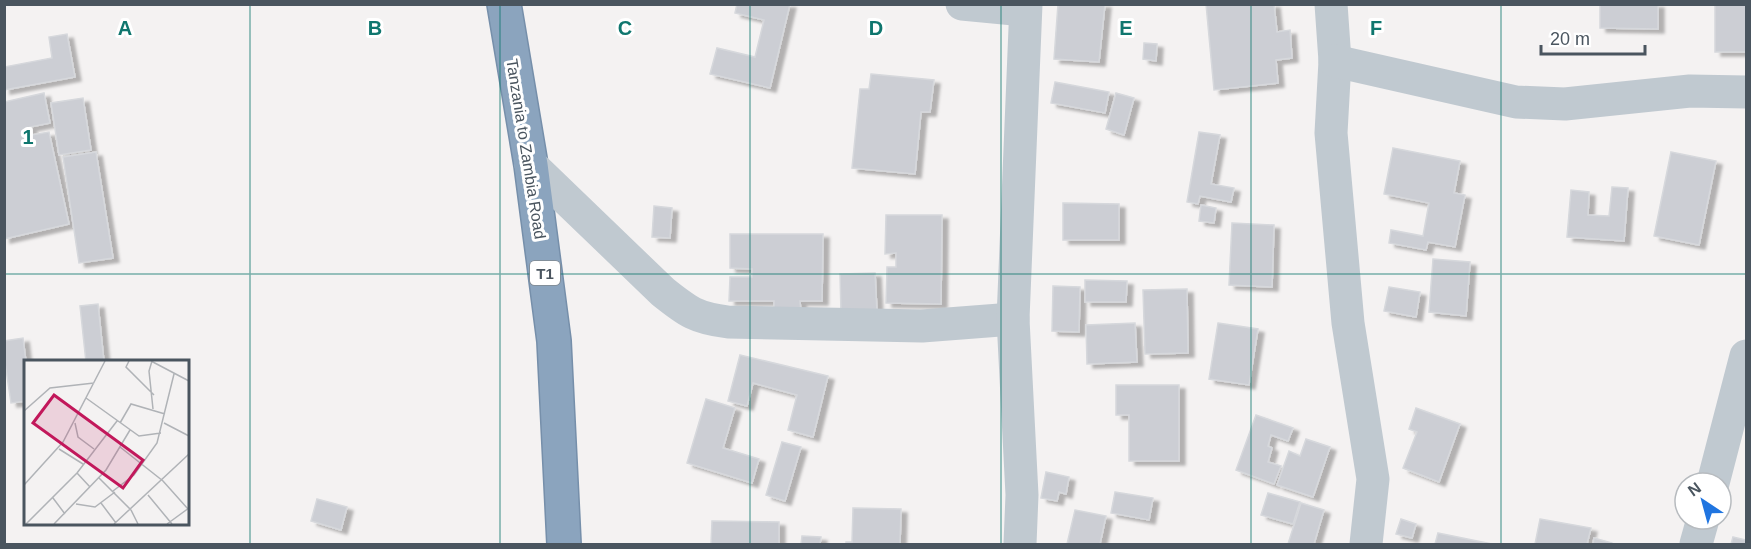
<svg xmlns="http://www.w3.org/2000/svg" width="1751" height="549" font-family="Helvetica,sans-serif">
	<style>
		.building { fill: #ccced4; stroke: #d6d8dc; stroke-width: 1.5; filter: url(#shadow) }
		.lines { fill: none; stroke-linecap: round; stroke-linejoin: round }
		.highway-casing { stroke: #768faa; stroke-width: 36 }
		.minor { stroke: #c0c9d0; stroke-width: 33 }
		.highway { stroke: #8ba4be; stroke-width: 33 }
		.grid { fill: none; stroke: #0f766e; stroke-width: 1.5; stroke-opacity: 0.55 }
		.labels { text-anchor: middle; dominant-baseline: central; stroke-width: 6; stroke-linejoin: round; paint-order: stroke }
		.shield { fill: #fff; stroke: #80888f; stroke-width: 1.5 }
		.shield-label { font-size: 15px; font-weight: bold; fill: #4a555f }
		.street-label { font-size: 16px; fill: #4a555f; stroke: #fff }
		.inset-road { fill: none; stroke: #b0b3b7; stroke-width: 1.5 }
		.view { fill: #c2185b; fill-opacity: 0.15; stroke: #c2185b; stroke-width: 3 }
		.inset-edge { fill: none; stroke: #4a555f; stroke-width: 3 }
		.grid-label { font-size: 20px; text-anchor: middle; font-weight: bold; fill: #0f766e; stroke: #fff; stroke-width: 6; stroke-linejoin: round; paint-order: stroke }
	</style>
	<defs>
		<filter id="shadow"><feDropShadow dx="6" dy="4" stdDeviation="1.5" flood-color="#0004"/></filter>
	</defs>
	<rect width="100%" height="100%" fill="#f4f2f2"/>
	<!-- building -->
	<g class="building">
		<path d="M737 4H790L770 88 710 74 717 48 755 57 764 20 735 13Z"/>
		<path d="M1058 4H1105L1099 62 1054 59Z"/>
		<path d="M1206 4H1274L1277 32 1290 30 1292 58 1276 60 1278 83 1214 90Z"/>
		<path d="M1600 4H1658V29L1600 28Z"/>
		<rect x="1715" y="4" width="31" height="48"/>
		<path d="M67 34 75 77 4 90V67L52 58 49 37Z"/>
		<path d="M1144 43 1157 44 1156 61 1143 59Z"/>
		<path d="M871 74 934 80 930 112H921L915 174 852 168 860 89H869Z"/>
		<path d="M1055 82 1109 92 1105 113 1051 103Z"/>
		<path d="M44 93 50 123 30 127 32 135 49 132 69 224 4 239V102Z"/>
		<path d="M1116 93 1134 98 1124 135 1106 129Z"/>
		<path d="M83 98 91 150 59 155 51 103Z"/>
		<path d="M1199 132 1220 135 1211 184 1234 188 1231 202 1200 196 1198 204 1187 202Z"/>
		<path d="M1393 148 1460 161 1454 193 1465 195 1455 247 1428 242 1426 250 1389 243 1391 230 1423 236 1429 203 1384 194Z"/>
		<path d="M96 152 113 258 79 263 63 157Z"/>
		<path d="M1671 152 1716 161 1699 245 1654 236Z"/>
		<path d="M1612 187 1628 188 1624 241 1567 237 1571 190 1589 192 1588 215 1609 216Z"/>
		<path d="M1063 203 1119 204V240H1063Z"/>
		<path d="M1201 205 1216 208 1214 223 1199 221Z"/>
		<path d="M654 206 672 208 670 238 652 237Z"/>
		<path d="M886 215H942L941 304 886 303 887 267H896V253L885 254Z"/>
		<path d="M1232 223 1274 225 1272 287 1229 285Z"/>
		<path d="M730 234H823L822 301H800L801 313H774V301H729L730 277H752V269L730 268Z"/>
		<path d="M1433 259 1470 262 1466 316 1429 312Z"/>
		<path d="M875 273 877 312 841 314 840 274Z"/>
		<path d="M1085 280 1127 281 1126 302H1085Z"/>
		<path d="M1053 286 1080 287 1079 332 1052 331Z"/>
		<path d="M1389 287 1420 292 1416 317 1384 311Z"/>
		<path d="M1187 289 1188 353 1145 354 1143 290Z"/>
		<path d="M98 304 104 362H86L80 306Z"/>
		<path d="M1135 323 1137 362 1087 364 1086 325Z"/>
		<path d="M1218 323 1258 329 1249 385 1209 379Z"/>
		<path d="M23 338 26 362V401L11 403 4 356V341Z"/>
		<path d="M740 355 828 376 813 437 788 430 797 395 753 383 747 406 728 401Z"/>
		<path d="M1116 385H1179V461H1129V415H1116Z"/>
		<path d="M706 399 735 408 723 448 759 459 752 483 687 463Z"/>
		<path d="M1416 408 1460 424 1439 482 1403 468 1417 432 1409 429Z"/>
		<path d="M1256 415 1293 428 1288 441 1271 435 1268 446 1272 448 1268 462 1281 466 1274 484 1236 470Z"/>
		<path d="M1306 439 1330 447 1313 497 1277 485 1289 451 1300 456Z"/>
		<path d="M782 442 801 447 785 501 766 495Z"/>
		<path d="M1046 472 1069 477 1066 494 1059 492 1057 501 1041 498Z"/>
		<path d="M1115 492 1153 498 1149 520 1111 513Z"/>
		<path d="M1268 493 1300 502 1293 524 1261 515Z"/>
		<path d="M317 499 347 507 341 530 311 521Z"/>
		<path d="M1301 503 1324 510 1314 544H1288Z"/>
		<path d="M853 508 901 509 900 544H846V542H852Z"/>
		<path d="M1075 510 1106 516 1100 544H1067Z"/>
		<path d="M1401 519 1416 524 1412 538 1396 534Z"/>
		<path d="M1540 519 1591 528 1587 544H1535Z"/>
		<path d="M712 521 779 522V544H711Z"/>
		<path d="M1438 533 1492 544H1435Z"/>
		<path d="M802 536 821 537 820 544H801Z"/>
		<path d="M1733 537 1746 540V544H1731Z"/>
		<path d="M1594 538 1612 543V544H1593Z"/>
	</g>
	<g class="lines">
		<defs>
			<path id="highway" d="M504 4 531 165 554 341 564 544"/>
		</defs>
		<!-- highway casing -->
		<use href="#highway" class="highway-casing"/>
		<!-- minor -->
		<g class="minor">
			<path d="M962 4 1025 10"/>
			<path d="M1331 4 1335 61 1331 133 1348 323 1373 479 1366 544"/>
			<path d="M1335 61 1516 102 1565 104 1690 91 1746 92"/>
			<path d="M531 165 663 292C688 312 696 318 728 322L922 326 1013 319"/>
			<path d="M1713 483 1746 356"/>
			<path d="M1020 544 1022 495 1013 319 1026 4"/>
			<path d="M1696 544 1703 519"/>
		</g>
		<!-- highway -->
		<use href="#highway" class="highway"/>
	</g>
	<!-- grid -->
	<path class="grid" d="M250 4V544M500 4V544M750 4V544M1001 4V544M1251 4V544M1501 4V544M4 274H1746"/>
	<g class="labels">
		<!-- shield labels -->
		<rect class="shield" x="530" y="261" width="30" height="24" rx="4.5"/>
		<g class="shield-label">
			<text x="545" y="273">T1</text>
		</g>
		<!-- street labels -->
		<g class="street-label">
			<text transform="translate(526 149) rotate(81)">Tanzania to Zambia Road</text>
		</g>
	</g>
	<!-- overview -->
	<g transform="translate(24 360)">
		<rect width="165" height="165" fill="#f4f2f2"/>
		<path class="inset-road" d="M105 1 102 7 130 35M127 1 165 21M128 1 125 11 129 49M62 38 115 76 137 73M0 51 26 28 70 23M51 63 54 77 70 89M96 63 107 44 141 54M140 63 165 76M96 87 139 121 164 149M35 89 59 104M53 113 66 127M75 118 107 150 114 164M0 125 39 82 81 1M89 131 110 115 133 83 150 14M124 135 148 164M29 138 41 154M77 143 92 163M52 144 71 147 91 132M2 164 53 113 93 61M30 164 82 110 106 70M90 164 165 94M143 164 165 148"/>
		<path class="view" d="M30 35 119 100 99 128 9 63Z"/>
		<rect width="165" height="165" class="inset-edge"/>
	</g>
	<g class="grid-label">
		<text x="125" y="35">A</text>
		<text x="375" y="35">B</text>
		<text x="625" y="35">C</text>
		<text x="876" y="35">D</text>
		<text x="1126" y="35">E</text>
		<text x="1376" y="35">F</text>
		<text x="28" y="144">1</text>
	</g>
	<!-- border -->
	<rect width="1751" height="549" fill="none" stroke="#4a555f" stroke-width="12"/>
	<!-- north arrow -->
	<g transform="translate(1703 501) rotate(324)"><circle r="28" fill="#ffffff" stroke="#b7bbbf" stroke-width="1.5"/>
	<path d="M0-4.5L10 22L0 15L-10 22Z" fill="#2075e0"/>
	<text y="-9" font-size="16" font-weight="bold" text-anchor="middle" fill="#4a555f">N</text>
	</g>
	<!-- scale -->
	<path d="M1541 45v9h104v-9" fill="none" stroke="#4a555f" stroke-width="3"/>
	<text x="1550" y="45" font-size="18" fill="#4a555f" stroke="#ffffff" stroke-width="4.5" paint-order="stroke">20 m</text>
</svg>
